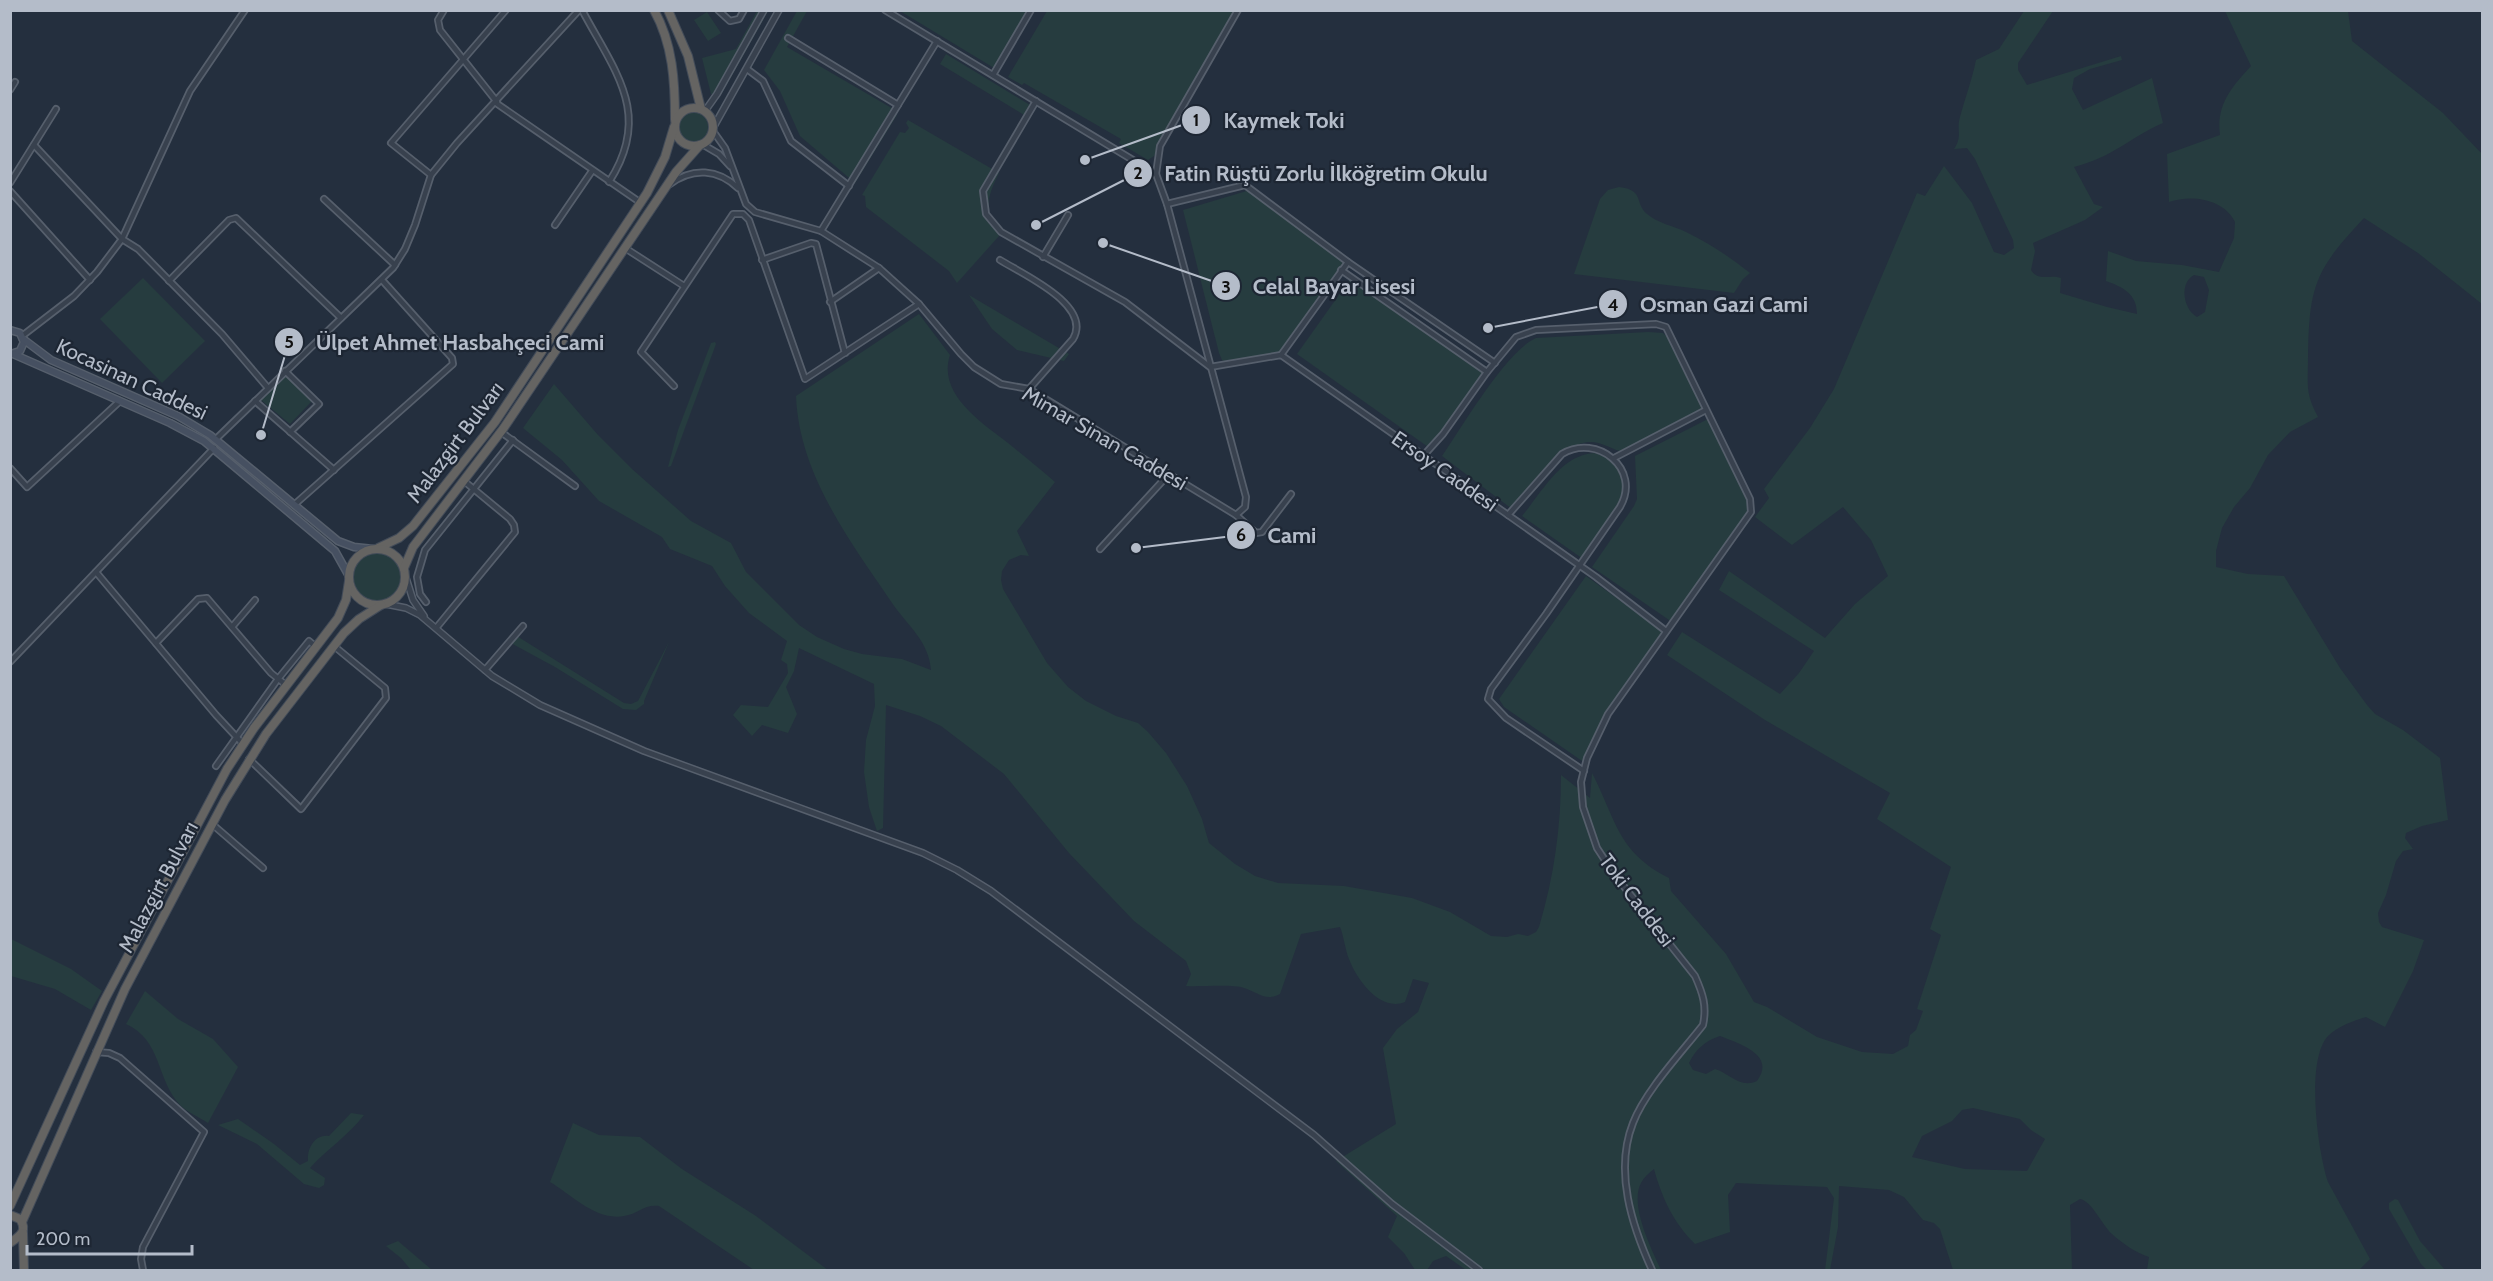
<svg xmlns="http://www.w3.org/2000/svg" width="2493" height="1281" font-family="Cabin,sans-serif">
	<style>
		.green { fill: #263c3f; fill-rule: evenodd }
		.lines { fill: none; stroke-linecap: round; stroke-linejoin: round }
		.minor-casing { stroke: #565f6c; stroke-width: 8 }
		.tertiary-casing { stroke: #565f6c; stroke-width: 8 }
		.secondary-casing { stroke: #565f6c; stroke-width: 9 }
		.trunk-casing { stroke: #434c59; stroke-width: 10 }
		.minor { stroke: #38414e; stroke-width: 4.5 }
		.tertiary { stroke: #38414e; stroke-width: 5 }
		.secondary { stroke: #465061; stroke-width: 6 }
		.trunk { stroke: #656462; stroke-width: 8 }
		.labels { text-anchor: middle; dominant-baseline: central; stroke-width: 4.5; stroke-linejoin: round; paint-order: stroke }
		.street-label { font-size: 21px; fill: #b4bcc9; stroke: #1d2633 }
		.leader { fill: none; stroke: #b4bcc9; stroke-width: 2 }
		.callout-dot { fill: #b4bcc9; stroke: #1d2633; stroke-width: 2 }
		.mark-label { font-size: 18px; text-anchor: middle; font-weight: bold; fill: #111 }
		.callout-label { font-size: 22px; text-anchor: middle; font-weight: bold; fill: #b4bcc9; stroke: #1d2633; stroke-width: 4.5; stroke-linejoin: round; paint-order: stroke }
	</style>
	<rect width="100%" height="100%" fill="#242f3e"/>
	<!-- green -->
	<g class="green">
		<path d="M757 11H768L722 93 714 95 711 94 702 58 736 49Z"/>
		<path d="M797 11H807L787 47 895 110 897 115 855 183 800 136 780 91 764 70Z"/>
		<path d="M900 11H1034L999 71Z"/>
		<path d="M1047 11H1240L1154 156 1148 160 1119 143 1121 139 1024 83 1022 85 1008 77Z"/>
		<path d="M2024 11H2053L2018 63V70L2027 85 2121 56 2122 60 2090 69 2074 78 2072 89 2083 110 2152 78 2163 123C2129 138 2113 157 2074 167L2094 204 2103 207 2085 220 2033 243 2035 251 2031 270C2038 282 2050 274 2061 278L2060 293 2107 307 2137 314C2137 294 2123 287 2106 281L2108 251 2136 261 2182 265 2219 272 2234 238 2235 222C2224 199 2192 194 2169 202L2167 154 2220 135C2216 104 2232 87 2251 66L2225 11H2348L2352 41 2443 113 2482 154V304L2418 253 2364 218C2314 271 2309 287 2308 359 2308 385 2305 393 2318 417L2290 432 2268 455 2250 488 2234 507 2222 528 2216 551V567L2248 574 2284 576 2340 668 2367 705 2375 714 2403 730 2440 758 2448 820 2422 826 2406 833 2405 838 2413 849 2403 851 2396 861 2386 895 2378 913 2379 922 2382 927 2424 940 2413 971 2385 1027 2366 1017C2353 1021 2338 1026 2328 1036 2305 1061 2318 1152 2328 1182L2370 1259 2359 1270H2147L2149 1257C2135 1252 2123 1244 2112 1234 2102 1225 2092 1201 2080 1199L2070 1205 2072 1270H1953L1940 1229 1934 1223 1923 1220 1904 1197 1889 1190 1839 1186 1838 1227 1830 1270H1825L1834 1198 1827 1187 1736 1183 1728 1195 1730 1232 1695 1244C1673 1222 1662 1198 1654 1169 1649 1173 1644 1177 1641 1183 1629 1205 1652 1250 1661 1270H1466L1446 1256 1433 1261 1427 1270H1415L1404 1253 1388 1237 1397 1216 1336 1161 1396 1124 1383 1048 1397 1029 1418 1012 1429 983 1413 979 1405 1002C1380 1012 1357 980 1349 959 1345 949 1344 937 1340 927L1301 934 1280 994C1265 1002 1258 992 1244 988 1233 984 1200 987 1186 986L1191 974 1186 961 1134 921 1069 853 1004 774 941 726 920 716 886 705 883 828 877 831 869 807 864 772 866 740 875 706 874 684 799 648 794 671 786 687 797 714 788 733 762 725 752 736 733 715 741 705 768 707 788 673 787 664 781 660 787 641 749 613 725 586 712 566 670 549 662 537 599 501 562 460 523 428 554 384 598 435 632 469 691 521 731 543 746 572 799 625 817 637 844 649 862 654 902 659 931 670C929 641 907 625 892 603 850 541 799 474 796 396L919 314 950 355C937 394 982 423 1008 443 1024 456 1040 469 1055 482L1017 531 1029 556 1021 555 1009 560 1002 571 1001 580 1003 589 1047 663 1068 687 1086 701 1116 716 1138 723 1148 732 1166 753 1187 786 1202 819 1209 843 1235 864 1255 876 1278 883 1344 886 1412 898 1450 912 1491 936 1507 937 1518 934 1528 936 1536 932 1539 927C1554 877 1561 827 1561 775L1590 798 1592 773C1616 819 1617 852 1669 878L1671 891 1726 954 1754 1002 1767 1007 1817 1037 1862 1052 1893 1054 1908 1046 1910 1035 1916 1030 1923 1011 1917 1009 1941 935 1930 929 1951 867 1877 819 1890 793 1765 720 1667 655 1682 632 1780 694 1799 673 1814 651 1719 590 1729 571 1825 638 1855 604 1888 576 1871 540 1843 507 1792 545 1755 517 1769 498 1764 489 1810 428 1834 389 1917 193 1925 196 1944 166 1972 203 1994 252 2004 255 2014 248 2013 240 1975 159 1967 148 1954 149C1963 136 1956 130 1960 117 1965 98 1972 80 1976 60L1999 49ZM2194 275 2204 277 2209 290 2205 312 2197 317C2183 309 2179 283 2194 275ZM1720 1036C1737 1043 1777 1054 1757 1081 1740 1089 1729 1073 1715 1069L1706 1074 1693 1070 1689 1063C1696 1049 1705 1041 1720 1036ZM1973 1108 2020 1119 2031 1130 2045 1139 2027 1171 1965 1169 1912 1157 1922 1136 1952 1121 1962 1110Z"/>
		<path d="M707 12 721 33 708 41 694 20Z"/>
		<path d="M946 54 1035 108 1029 118 940 64Z"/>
		<circle cx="693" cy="127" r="15"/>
		<path d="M908 120 999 173C986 199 984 210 999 236L957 283 949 271 866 207 865 196 862 195 900 132 905 133 909 128 906 123Z"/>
		<path d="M1619 187C1645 190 1634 203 1647 214 1657 223 1674 226 1686 232 1709 243 1730 257 1750 273L1743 279 1734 293 1574 274 1600 199 1608 190Z"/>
		<path d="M1250 190 1348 261 1287 350 1226 362 1222 360 1219 353 1183 210Z"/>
		<path d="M143 278 205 341 162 383 100 319Z"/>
		<path d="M1351 278 1485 373 1434 448 1431 449 1297 354Z"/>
		<path d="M969 295 1069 354 1064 361 1017 350 992 329Z"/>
		<path d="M1648 332 1663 333 1675 344 1707 409 1624 452C1612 450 1602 441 1588 442 1562 444 1530 490 1512 509L1442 456C1462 427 1506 351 1536 338Z"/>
		<path d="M715 342 716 344 671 466 668 467 678 430 711 343Z"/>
		<path d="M286 376 312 401 290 424 261 400Z"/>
		<path d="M1710 418 1749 497 1751 511 1672 622 1592 567 1634 506 1637 499 1635 456Z"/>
		<path d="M1594 453C1618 457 1632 480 1625 504L1586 561 1522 516C1542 492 1561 455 1594 453Z"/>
		<circle cx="377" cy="577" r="24"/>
		<path d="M1586 576 1665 633 1611 709 1585 763 1504 707 1499 699Z"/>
		<path d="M512 633 624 703 631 704 638 701 669 642 644 701V704L636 710 623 709 555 667 507 641Z"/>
		<path d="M11 939 71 969 102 991 91 1010 55 989 11 976Z"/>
		<path d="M145 991 178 1019 213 1039 238 1067 208 1123C199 1117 187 1112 180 1105 156 1079 162 1040 126 1024Z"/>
		<path d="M351 1113 364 1115C349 1135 327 1149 310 1168L325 1178 324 1185 319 1188 304 1184 257 1144 218 1125 238 1119 274 1144 300 1165 308 1161C307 1148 315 1134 329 1136Z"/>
		<path d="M573 1123 599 1135 640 1137 682 1169 756 1216 828 1270H754L659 1206C644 1204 638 1214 624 1216 596 1221 572 1195 550 1182Z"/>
		<path d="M2395 1199 2398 1200 2420 1241 2445 1270H2427L2421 1264 2389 1209V1203Z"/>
		<path d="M398 1241 432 1270H411L401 1258 386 1246Z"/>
	</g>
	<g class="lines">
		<defs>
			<g id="minor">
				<path d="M444 10 438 20 440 30 497 102"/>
				<path d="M582 10C615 72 653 114 609 182"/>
				<path d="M718 10 730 21 739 19 744 10"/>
				<path d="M885 10 1156 174"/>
				<path d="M788 38 898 105"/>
				<path d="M747 69 763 81 791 141 849 186"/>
				<path d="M993 75 1031 10"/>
				<path d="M10 90 15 82"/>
				<path d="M1036 101 983 191 986 214 1001 232 1125 302 1210 367 1281 355 1596 577 1666 631"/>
				<path d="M496 103 641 203"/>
				<path d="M713 131 725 148 746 204 755 212 821 231 879 268 919 304 961 354 974 367 1001 384 1029 389 1236 515 1256 533 1262 532 1291 494"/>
				<path d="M702 144 719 154 730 166"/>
				<path d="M34 145 122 239 138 249 222 334 268 388"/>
				<path d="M431 175 391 143 506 10"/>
				<path d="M10 183 56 109"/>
				<path d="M670 184C693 167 718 169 738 188"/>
				<path d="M10 191 90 280"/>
				<path d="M324 199 395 265"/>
				<path d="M1167 204 1245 185 1348 262 1281 355"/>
				<path d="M555 225 592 171"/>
				<path d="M821 231 937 41"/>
				<path d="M625 248 684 286"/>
				<path d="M1043 257 1068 215"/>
				<path d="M762 260 811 243 816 244 845 353"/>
				<path d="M1000 260C1022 274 1093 305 1073 339L1029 389"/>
				<path d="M1348 262 1495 363"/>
				<path d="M1341 270 1487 372"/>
				<path d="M169 281 229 220 236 218 341 318"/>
				<path d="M830 302 879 268"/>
				<path d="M22 336 74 296 97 272 122 239 190 91 245 10"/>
				<path d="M285 371 319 404 290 432"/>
				<path d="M674 386 641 352 733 214H743L749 220 805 379 919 304"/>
				<path d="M255 401 334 470"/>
				<path d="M501 432 575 486"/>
				<path d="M216 439 393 268 405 249 415 225 431 175 457 143 579 10"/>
				<path d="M1424 455 1443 434 1487 372 1516 337 1536 330 1656 324 1666 327 1750 499 1751 512 1608 714 1587 758 1581 782 1583 807 1597 848 1614 874 1695 976C1703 994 1707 1006 1703 1025 1682 1052 1645 1091 1633 1123 1614 1171 1632 1226 1652 1270"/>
				<path d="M1614 458 1706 410"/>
				<path d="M10 468 27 487 120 401"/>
				<path d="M294 505 453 364 452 358 382 280"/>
				<path d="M1236 515 1245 507 1246 497 1167 204 1156 174 1160 146 1238 10"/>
				<path d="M1508 515 1562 454C1597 433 1642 469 1620 507L1546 614 1491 689 1488 699 1506 718 1584 771"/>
				<path d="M1100 549 1169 474"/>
				<path d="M96 572 216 715 243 744"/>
				<path d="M426 602 420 594 417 577 425 550 513 440"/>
				<path d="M232 627 255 600"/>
				<path d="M437 627 515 532 514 525 510 519 464 481"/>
				<path d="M156 643 198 599 207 598 271 673 286 685"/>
				<path d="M10 662 214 448"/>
				<path d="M485 670 523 626"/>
				<path d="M249 759 301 809 386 698 385 688 334 646"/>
				<path d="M216 766 278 679 309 641 316 647"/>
				<path d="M212 824 263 868"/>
				<path d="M96 1052 109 1053 120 1058 204 1132 143 1247 141 1259 143 1270"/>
			</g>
			<g id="tertiary">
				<path d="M705 111 717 94 764 10"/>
				<path d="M713 128 779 10"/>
				<path d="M406 578 413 600 424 616"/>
				<path d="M386 604 406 608 420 615 492 676 540 705 644 751 923 853 957 870 991 891 1314 1135 1392 1204 1479 1270"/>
			</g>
			<g id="secondary">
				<path d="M10 330 20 333 24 342 20 351 11 354"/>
				<path d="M23 339 51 360 178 416 210 435 338 541 354 547 373 549"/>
				<path d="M13 354 170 423 204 441 335 551 349 576"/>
			</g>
			<g id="trunk">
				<path d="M654 10C673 44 675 82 675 120"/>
				<path d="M668 10 688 56 701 109"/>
				<circle cx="694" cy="127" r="19"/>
				<path d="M378 548 399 538 413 526 495 422 647 193 665 157 674 127"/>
				<circle cx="377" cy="577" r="28"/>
				<path d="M404 568 413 547 503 429 676 172 700 145"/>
				<path d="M10 1206 104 1001 227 769 254 728 338 618 346 600 349 581"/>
				<path d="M10 1215 20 1219C28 1231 20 1236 10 1243"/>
				<path d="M22 1222 125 989 225 800 266 734 344 633 359 619 381 605"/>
				<path d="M23 1233 24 1270"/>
			</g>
		</defs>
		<!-- minor casing -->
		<use href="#minor" class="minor-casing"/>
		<!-- tertiary casing -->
		<use href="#tertiary" class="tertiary-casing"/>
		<!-- secondary casing -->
		<use href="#secondary" class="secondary-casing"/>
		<!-- trunk casing -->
		<use href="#trunk" class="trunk-casing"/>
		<!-- minor -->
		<use href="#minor" class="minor"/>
		<!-- tertiary -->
		<use href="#tertiary" class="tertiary"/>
		<!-- secondary -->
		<use href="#secondary" class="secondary"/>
		<!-- trunk -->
		<use href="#trunk" class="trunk"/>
	</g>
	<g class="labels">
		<!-- street labels -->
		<g class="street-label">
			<text transform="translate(132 379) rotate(25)">Kocasinan Caddesi</text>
			<text transform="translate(1105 438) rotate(30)">Mimar Sinan Caddesi</text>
			<text transform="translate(455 442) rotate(-53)">Malazgirt Bulvarı</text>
			<text transform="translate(1445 471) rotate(35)">Ersoy Caddesi</text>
			<text transform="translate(158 887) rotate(-62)">Malazgirt Bulvarı</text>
			<text transform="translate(1637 900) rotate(53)">Toki Caddesi</text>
		</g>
	</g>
	<!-- callouts -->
	<path class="leader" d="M1085 160L1196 120M1036 225L1138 173M1103 243L1226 286M1488 328L1613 304M261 435L289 342M1136 548L1241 535"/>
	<g class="callout-dot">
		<circle cx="1085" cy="160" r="6"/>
		<circle cx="1036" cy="225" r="6"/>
		<circle cx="1103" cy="243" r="6"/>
		<circle cx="1488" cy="328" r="6"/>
		<circle cx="261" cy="435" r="6"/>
		<circle cx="1136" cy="548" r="6"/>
		<circle cx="1196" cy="120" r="15"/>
		<circle cx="1138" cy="173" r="15"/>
		<circle cx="1226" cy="286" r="15"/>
		<circle cx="1613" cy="304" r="15"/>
		<circle cx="289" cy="342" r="15"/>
		<circle cx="1241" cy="535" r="15"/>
	</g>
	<g class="mark-label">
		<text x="1196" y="126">1</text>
		<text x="1138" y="179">2</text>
		<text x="1226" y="293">3</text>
		<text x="1613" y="311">4</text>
		<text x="289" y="348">5</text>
		<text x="1241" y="541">6</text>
	</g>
	<g class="callout-label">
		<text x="1284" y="128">Kaymek Toki</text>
		<text x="1326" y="181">Fatin Rüştü Zorlu İlköğretim Okulu</text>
		<text x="1334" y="294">Celal Bayar Lisesi</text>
		<text x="1724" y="312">Osman Gazi Cami</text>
		<text x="460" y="350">Ülpet Ahmet Hasbahçeci Cami</text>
		<text x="1292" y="543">Cami</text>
	</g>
	<!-- border -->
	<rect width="2493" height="1281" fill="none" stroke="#b4bcc9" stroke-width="24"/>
	<!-- scale -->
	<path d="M27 1245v9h165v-9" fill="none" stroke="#b4bcc9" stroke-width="3"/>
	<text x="36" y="1245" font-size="18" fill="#b4bcc9" stroke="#1d2633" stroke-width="4.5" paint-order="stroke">200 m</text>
</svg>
